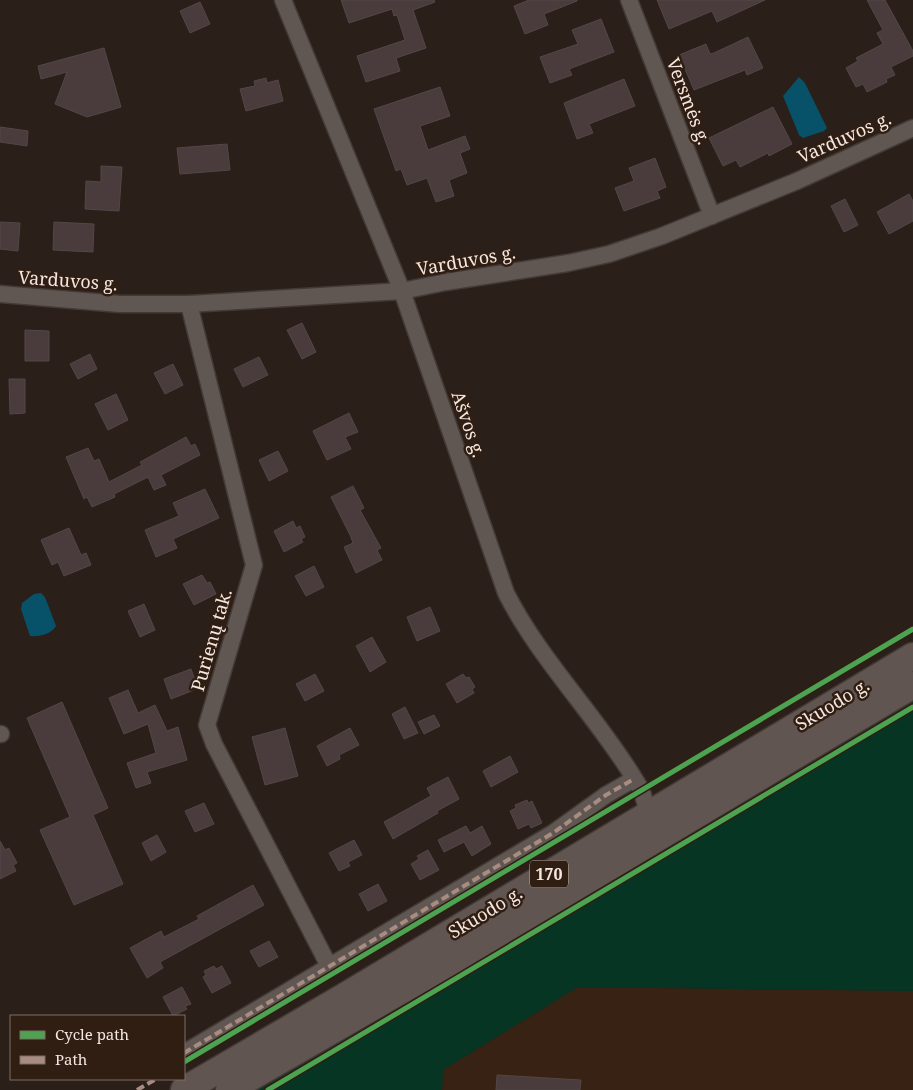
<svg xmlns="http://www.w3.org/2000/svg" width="913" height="1090" font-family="'Noto Serif',serif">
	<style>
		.built { fill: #382214 }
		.green { fill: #063623 }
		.water { fill: #075268 }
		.building { fill: #4a3b3c; stroke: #524847 }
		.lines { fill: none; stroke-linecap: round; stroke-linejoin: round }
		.minor-casing { stroke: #433935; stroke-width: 19 }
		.primary-casing { stroke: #433935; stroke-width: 29 }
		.minor { stroke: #605752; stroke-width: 16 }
		.primary { stroke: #615551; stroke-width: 26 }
		.quiet { stroke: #a88b81; stroke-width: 4; stroke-dasharray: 8 4; stroke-linecap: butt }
		.cycleway-casing { stroke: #301e13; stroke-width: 8 }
		.cycleway { stroke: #4ca352; stroke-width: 5 }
		.labels { text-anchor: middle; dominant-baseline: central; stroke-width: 5; stroke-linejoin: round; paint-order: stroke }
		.shield { fill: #301e13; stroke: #b9aba2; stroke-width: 1 }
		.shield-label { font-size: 16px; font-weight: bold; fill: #f4e7e0 }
		.street-label { font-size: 18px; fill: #f4e7e0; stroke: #301e13 }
	</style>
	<rect width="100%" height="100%" fill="#2a1f19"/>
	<!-- built -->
	<path class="built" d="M578 987 913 991V1090H442L443 1070Z"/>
	<!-- green -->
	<path class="green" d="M913 695V991L578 987 443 1070 442 1090H251Z"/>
	<!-- water -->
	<g class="water">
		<path d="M799 77 805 83 827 128 824 131 803 138 799 135 783 96Z"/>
		<path d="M41 593 45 597 56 626C51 634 40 637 30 636L21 609 22 603 34 594Z"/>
	</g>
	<!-- building -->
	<g class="building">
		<path d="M341 0H434L435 2 413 10 426 48 396 58 400 71 366 82 357 56 405 40 397 15 394 16 392 9 349 23Z"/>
		<path d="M529 0H577V1L544 14 548 25 525 34 514 6Z"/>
		<path d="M657 0H765L717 22 712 11 669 29Z"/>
		<path d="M867 0H885L913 51V56L891 67 895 75 886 79 887 82 867 92 863 84 856 87 846 68 858 61 856 58 883 44 877 33 883 30Z"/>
		<path d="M200 2 210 24 190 33 180 11Z"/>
		<path d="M601 19 614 52 569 69 572 75 550 83 540 57 578 44 572 30Z"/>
		<path d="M748 37 763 68 747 75 745 70 694 90 679 55 706 44 710 54 714 53Z"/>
		<path d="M104 48 121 107 87 117 55 104 67 72 41 79 38 66Z"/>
		<path d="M266 78 267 83 278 80 283 101 246 111 240 89 255 86 254 81Z"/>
		<path d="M624 79 635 106 589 124 593 133 577 139 564 103Z"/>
		<path d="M440 87 450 116 420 126 428 150 465 136 470 149 460 153 467 173 449 180 454 196 436 202 427 178 407 185 401 169 396 171 374 109Z"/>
		<path d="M773 107 792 144 769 156 768 153 740 167 736 160 723 166 709 138Z"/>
		<path d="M0 127 28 131 27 146 0 142Z"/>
		<path d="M227 144 230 170 180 174 177 148Z"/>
		<path d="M655 158 666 187 657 191 660 198 624 211 615 188 634 181 629 168Z"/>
		<path d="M101 166 122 167 119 211 85 209 86 181 101 182Z"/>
		<path d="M909 194 913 201V221L889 234 877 212Z"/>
		<path d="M845 199 858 225 844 232 831 206Z"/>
		<path d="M0 222 20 223 18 251 0 249Z"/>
		<path d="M54 222 94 224 93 252 53 250Z"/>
		<path d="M302 323 316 352 302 359 287 330Z"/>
		<path d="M25 330 49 331V361H25Z"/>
		<path d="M90 354 97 369 78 379 70 364Z"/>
		<path d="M259 357 268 375 243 387 234 369Z"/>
		<path d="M173 364 183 385 165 394 154 373Z"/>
		<path d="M9 379H25V413L10 414Z"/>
		<path d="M116 394 128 420 108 430 95 404Z"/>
		<path d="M349 413 358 432 345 437 351 449 327 460 313 431Z"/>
		<path d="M186 437 191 446 195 444 200 455 161 475 166 485 154 490 148 477 114 494 115 497 92 507 87 497 84 499 66 457 88 448 94 461 99 459 109 482 142 465 140 462Z"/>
		<path d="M278 451 288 471 269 481 259 460Z"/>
		<path d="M353 486 364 508 360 510 381 548 377 550 382 560 356 573 344 547 353 543 351 537 331 497Z"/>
		<path d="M205 489 219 518 173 539 177 548 156 557 145 530 179 516 173 503Z"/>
		<path d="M293 521 296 528 300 526 305 537 301 539 303 542 284 552 274 531Z"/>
		<path d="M69 528 81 555 86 553 91 565 64 576 58 562 52 565 41 540Z"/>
		<path d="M314 566 324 587 306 596 295 576Z"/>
		<path d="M202 575 207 583 210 582 216 594 194 605 183 584Z"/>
		<path d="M144 604 155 630 140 637 128 611Z"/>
		<path d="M430 607 440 631 417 641 407 617Z"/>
		<path d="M372 637 386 662 370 672 356 646Z"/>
		<path d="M191 669 195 680 191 682 194 690 171 699 164 679Z"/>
		<path d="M315 674 324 691 305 701 296 684Z"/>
		<path d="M463 674 466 678 469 677 475 687 472 689 474 693 457 703 446 684Z"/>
		<path d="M128 690 138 713 155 705 167 731 178 727 187 760 147 772 151 783 136 788 127 763 156 753 148 724 124 734 109 698Z"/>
		<path d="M62 702 108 808 93 815 123 884 74 905 40 830 70 817 27 718Z"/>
		<path d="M405 707 418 733 404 739 392 714Z"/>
		<path d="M434 715 440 726 424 734 418 722Z"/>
		<path d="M285 728 298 776 265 785 252 737Z"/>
		<path d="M350 728 359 745 339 755 340 759 327 766 317 746Z"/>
		<path d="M510 756 518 772 491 787 483 771Z"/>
		<path d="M448 777 459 799 437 811 438 813 393 839 384 822 431 796 427 788Z"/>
		<path d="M527 800 528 803 532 801 542 823 531 828 529 824 518 829 510 811 516 808 515 805Z"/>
		<path d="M204 803 214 824 195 832 185 811Z"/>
		<path d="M466 826 470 833 482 826 491 844 472 856 464 842 444 852 438 840Z"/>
		<path d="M157 835 166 852 151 861 142 843Z"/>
		<path d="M354 840 362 855 348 862 350 866 339 871 329 853Z"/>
		<path d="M0 841 5 850 9 848 17 863 13 865 16 871 0 879Z"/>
		<path d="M428 850 439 870 420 880 411 864 419 859 417 856Z"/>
		<path d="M378 884 387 901 368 911 359 894Z"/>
		<path d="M253 885 264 905 160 962 163 968 147 978 130 948 161 931 164 937 199 919 197 916Z"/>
		<path d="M269 941 278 957 259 967 250 951Z"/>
		<path d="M214 966 216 969 222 966 231 983 212 993 203 977 206 975 204 971Z"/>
		<path d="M182 987 191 1004 185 1006 187 1009 173 1016 163 997Z"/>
		<path d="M497 1075 581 1080 580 1090H496Z"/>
	</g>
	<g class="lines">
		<defs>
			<g id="minor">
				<path d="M283 0 402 291 506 593C540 660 595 714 634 778 638 784 643 792 644 799 647 806 647 813 651 820"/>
				<path d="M629 0 712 216"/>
				<path d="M0 294 120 304H189L402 291 446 282 568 263 609 254 662 236 797 181 913 128"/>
				<path d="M189 304 254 565 207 725 214 744 329 966"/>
				<path d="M0 734H1"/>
				<path d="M184 1053 553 833 606 795 634 779"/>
			</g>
			<g id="primary">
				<path d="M184 1090 345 996 913 656"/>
				<path d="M229 1090 444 966 913 685"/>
			</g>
		</defs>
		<!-- minor casing -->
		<use href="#minor" class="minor-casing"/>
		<!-- primary casing -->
		<use href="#primary" class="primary-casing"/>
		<!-- minor -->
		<use href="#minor" class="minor"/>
		<!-- primary -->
		<use href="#primary" class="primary"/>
		<!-- quiet -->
		<g class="quiet">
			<path d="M184 1053 553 833 606 795 634 779"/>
			<path d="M137 1090 156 1079"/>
		</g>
		<defs>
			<g id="cycleway">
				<path d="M184 1062C427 918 669 772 913 629"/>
				<path d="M268 1090 913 707"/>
			</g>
		</defs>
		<!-- cycleway casing -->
		<use href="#cycleway" class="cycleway-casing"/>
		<!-- cycleway -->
		<use href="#cycleway" class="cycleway"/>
	</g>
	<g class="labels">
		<!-- shield labels -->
		<rect class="shield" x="530" y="860.5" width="38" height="27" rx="4"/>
		<g class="shield-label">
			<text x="549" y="874">170</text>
		</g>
		<!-- street labels -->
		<g class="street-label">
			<text transform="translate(689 101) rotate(69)">Versmės g.</text>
			<text transform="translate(844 137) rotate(-24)">Varduvos g.</text>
			<text transform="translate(466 260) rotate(-10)">Varduvos g.</text>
			<text transform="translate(68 280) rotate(4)">Varduvos g.</text>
			<text transform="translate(469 424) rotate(71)">Ašvos g.</text>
			<text transform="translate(211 640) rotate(-74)">Purienų tak.</text>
			<text transform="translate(832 704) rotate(-31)">Skuodo g.</text>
			<text transform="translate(485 912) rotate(-31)">Skuodo g.</text>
		</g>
	</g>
	<!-- legend -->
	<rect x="10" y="1015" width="175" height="65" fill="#301e13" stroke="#7e6e65"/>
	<rect x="20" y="1031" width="25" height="8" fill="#4ca352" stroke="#7e6e65"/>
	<text x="55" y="1040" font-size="15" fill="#f4e7e0">Cycle path</text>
	<rect x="20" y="1056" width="25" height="8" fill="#a88b81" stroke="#7e6e65"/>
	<text x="55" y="1065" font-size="15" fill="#f4e7e0">Path</text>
</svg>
